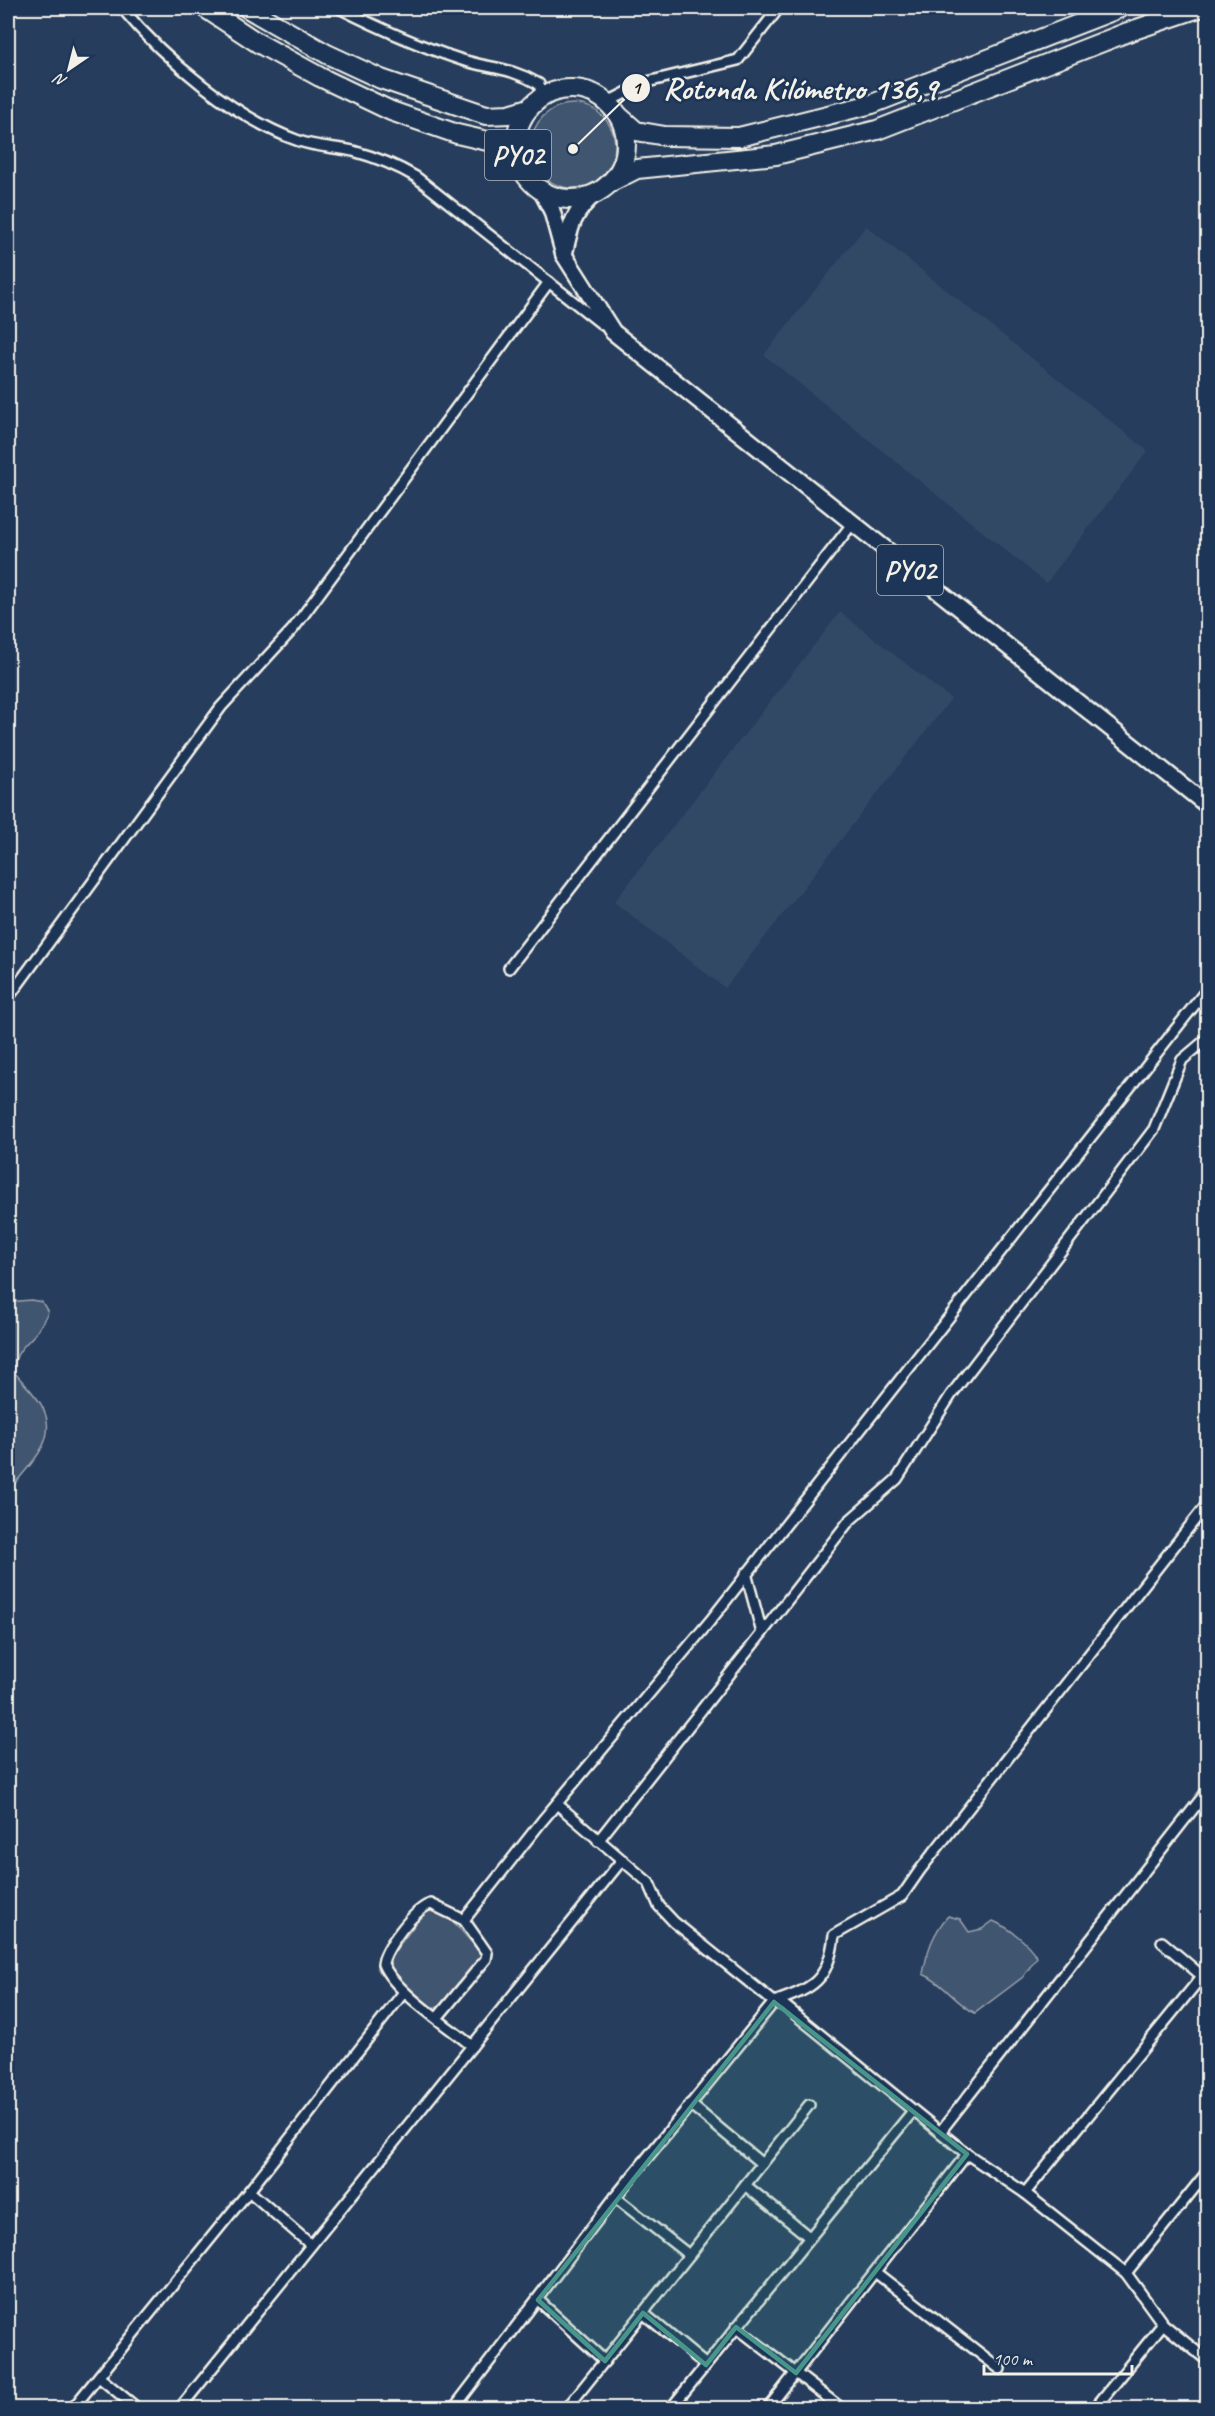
<svg xmlns="http://www.w3.org/2000/svg" width="1215" height="2416" font-family="Caveat,sans-serif">
	<style>
		.built { fill: #334966 }
		.green { fill: #40546f; stroke: #9aa2ac; stroke-width: 1.5 }
		.lines { fill: none; stroke-linecap: round; stroke-linejoin: round }
		.street-casing { stroke: #f4f1e8; stroke-width: 14 }
		.primary-casing { stroke: #f4f1e8; stroke-width: 20 }
		.highway-casing { stroke: #f4f1e8; stroke-width: 22 }
		.street { stroke: #1d3557; stroke-width: 9 }
		.primary { stroke: #1d3557; stroke-width: 15 }
		.highway { stroke: #1d3557; stroke-width: 18 }
		.marked { fill: #48958c; fill-opacity: 0.2; stroke: #48958c; stroke-width: 4.5; stroke-linejoin: round }
		.labels { text-anchor: middle; dominant-baseline: central; stroke-width: 5; stroke-linejoin: round; paint-order: stroke }
		.shield { fill: #1d3557; stroke: #b4b9bc; stroke-width: 1.5 }
		.shield-label { font-size: 28px; font-weight: bold; fill: #f4f1e8 }
		.leader { fill: none; stroke: #f4f1e8; stroke-width: 2 }
		.callout-dot { fill: #f4f1e8; stroke: #1d3557; stroke-width: 2 }
		.mark-label { font-size: 18px; text-anchor: middle; font-weight: bold; fill: #111 }
		.callout-label { font-size: 32px; text-anchor: middle; font-weight: bold; fill: #f4f1e8; stroke: #1d3557; stroke-width: 5; stroke-linejoin: round; paint-order: stroke }
	</style>
	<rect width="100%" height="100%" fill="#263d5d"/>
	<filter id="ink" filterUnits="userSpaceOnUse"><feTurbulence type="fractalNoise" baseFrequency=".0167" numOctaves="2"/><feDisplacementMap in="SourceGraphic" scale="12" xChannelSelector="R" yChannelSelector="G"/><feConvolveMatrix kernelMatrix="1 2 1 2 8 2 1 2 1" color-interpolation-filters="sRGB"/></filter>
	<g filter="url(#ink)">
		<!-- built -->
		<g class="built">
			<path d="M866 226 1148 451 1046 583 764 355Z"/>
			<path d="M840 612 951 699 725 988 614 902Z"/>
		</g>
		<!-- green -->
		<g class="green">
			<circle cx="573" cy="146" r="42"/>
			<path d="M31 1300 42 1302 48 1312C44 1320 40 1328 35 1334 23 1348 14 1352 14 1372 23 1383 37 1395 43 1408 60 1443 25 1468 8 1492V1302Z"/>
			<path d="M432 1910 445 1912 481 1953 480 1960 438 2007H430L391 1974 387 1967 389 1959 422 1915Z"/>
			<path d="M948 1916 960 1919 969 1932 982 1929 993 1921C1010 1928 1027 1942 1037 1957L1023 1977 975 2013C954 2002 944 1983 923 1974 927 1951 933 1933 948 1916Z"/>
		</g>
		<g class="lines">
			<defs>
				<g id="street">
					<path d="M122 8C164 59 236 119 299 141 316 147 335 147 353 151 375 157 396 165 416 177L603 325"/>
					<path d="M339 8C377 27 419 46 459 59 489 69 508 66 539 84L542 97"/>
					<path d="M608 102 647 82 738 60 779 8"/>
					<path d="M509 968 852 524"/>
					<path d="M8 998 221 707 293 629 549 282"/>
					<path d="M762 1633 849 1521 897 1479 951 1395 1154 1129 1182 1060 1208 1038"/>
					<path d="M557 1804 649 1883 659 1906 674 1922 774 2002 785 2006 967 2154 1025 2193 1126 2273 1163 2324 1208 2361"/>
					<path d="M598 1841 762 1633 746 1573"/>
					<path d="M464 1920 542 1821 710 1621 1208 988"/>
					<path d="M1162 1942 1208 1981"/>
					<path d="M438 2017 486 1959 487 1953 464 1920 431 1904C416 1907 384 1949 383 1964 394 1991 448 2026 472 2046"/>
					<path d="M690 2104 762 2164"/>
					<path d="M940 2132 1208 1790"/>
					<path d="M745 2185 809 2237"/>
					<path d="M249 2191 311 2245"/>
					<path d="M1025 2193 1208 1969"/>
					<path d="M615 2197 689 2255"/>
					<path d="M875 2272 1000 2369"/>
					<path d="M1126 2273 1208 2171"/>
					<path d="M538 2300 605 2361"/>
					<path d="M643 2313 706 2365"/>
					<path d="M736 2327 841 2408"/>
					<path d="M99 2377 137 2408"/>
					<path d="M73 2408 249 2191 404 1992"/>
					<path d="M180 2408 622 1860"/>
					<path d="M454 2408 615 2197 774 2002C814 1988 829 1980 834 1935L902 1896 920 1870 1208 1503"/>
					<path d="M567 2408 809 2105"/>
					<path d="M671 2408 913 2111"/>
					<path d="M768 2408 967 2154"/>
					<path d="M1095 2408 1163 2324"/>
				</g>
				<g id="primary">
					<path d="M541 190 552 211 564 255 613 332 1208 806"/>
					<path d="M564 255C570 226 573 212 596 193"/>
				</g>
				<g id="highway">
					<path d="M205 8 258 43 320 77 391 111 457 134 496 143 519 160"/>
					<path d="M247 8 327 54 381 79 486 115 509 114 529 108"/>
					<circle cx="571" cy="144" r="55"/>
					<path d="M619 116 636 131 665 136 739 137 872 104 1120 8"/>
					<path d="M611 182 637 169 776 155 877 130 1128 32 1199 8"/>
				</g>
			</defs>
			<!-- street casing -->
			<use href="#street" class="street-casing"/>
			<!-- primary casing -->
			<use href="#primary" class="primary-casing"/>
			<!-- highway casing -->
			<use href="#highway" class="highway-casing"/>
			<!-- street -->
			<use href="#street" class="street"/>
			<!-- primary -->
			<use href="#primary" class="primary"/>
			<!-- highway -->
			<use href="#highway" class="highway"/>
		</g>
	</g>
	<!-- marked area -->
	<path class="marked" d="M774 2002 967 2154 796 2373 736 2327 706 2365 643 2313 605 2361 538 2300Z"/>
	<g class="labels">
		<!-- shield labels -->
		<g class="shield">
			<rect x="485" y="130" width="66" height="50" rx="4.5"/>
			<rect x="877" y="545" width="66" height="50" rx="4.5"/>
		</g>
		<g class="shield-label">
			<text x="518" y="155">PY02</text>
			<text x="910" y="570">PY02</text>
		</g>
	</g>
	<!-- callouts -->
	<path class="leader" d="M573 149L636 88"/>
	<g class="callout-dot">
		<circle cx="573" cy="149" r="6"/>
		<circle cx="636" cy="88" r="15"/>
	</g>
	<g class="mark-label">
		<text x="636" y="94">1</text>
	</g>
	<g class="callout-label">
		<text x="800" y="99">Rotonda Kilómetro 136,9</text>
	</g>
	<!-- margin -->
	<rect width="1215" height="2416" fill="none" stroke="#1d3557" stroke-width="30"/>
	<rect x="15" y="15" width="1185" height="2386" fill="none" stroke="#f4f1e8" stroke-width="2" filter="url(#ink)"/>
	<!-- north arrow -->
	<g transform="translate(69 69) rotate(215)" stroke="#1d3557" stroke-width="4.5" paint-order="stroke">
	<path d="M0-4.5L10 22L0 15L-10 22Z" fill="#f4f1e8"/>
	<text y="-9" font-size="16" font-weight="bold" text-anchor="middle" fill="#f4f1e8">N</text>
	</g>
	<!-- scale -->
	<path d="M984 2365v9h148v-9" fill="none" stroke="#f4f1e8" stroke-width="3"/>
	<text x="993" y="2365" font-size="18" fill="#f4f1e8" stroke="#1d3557" stroke-width="4.5" paint-order="stroke">100 m</text>
</svg>
